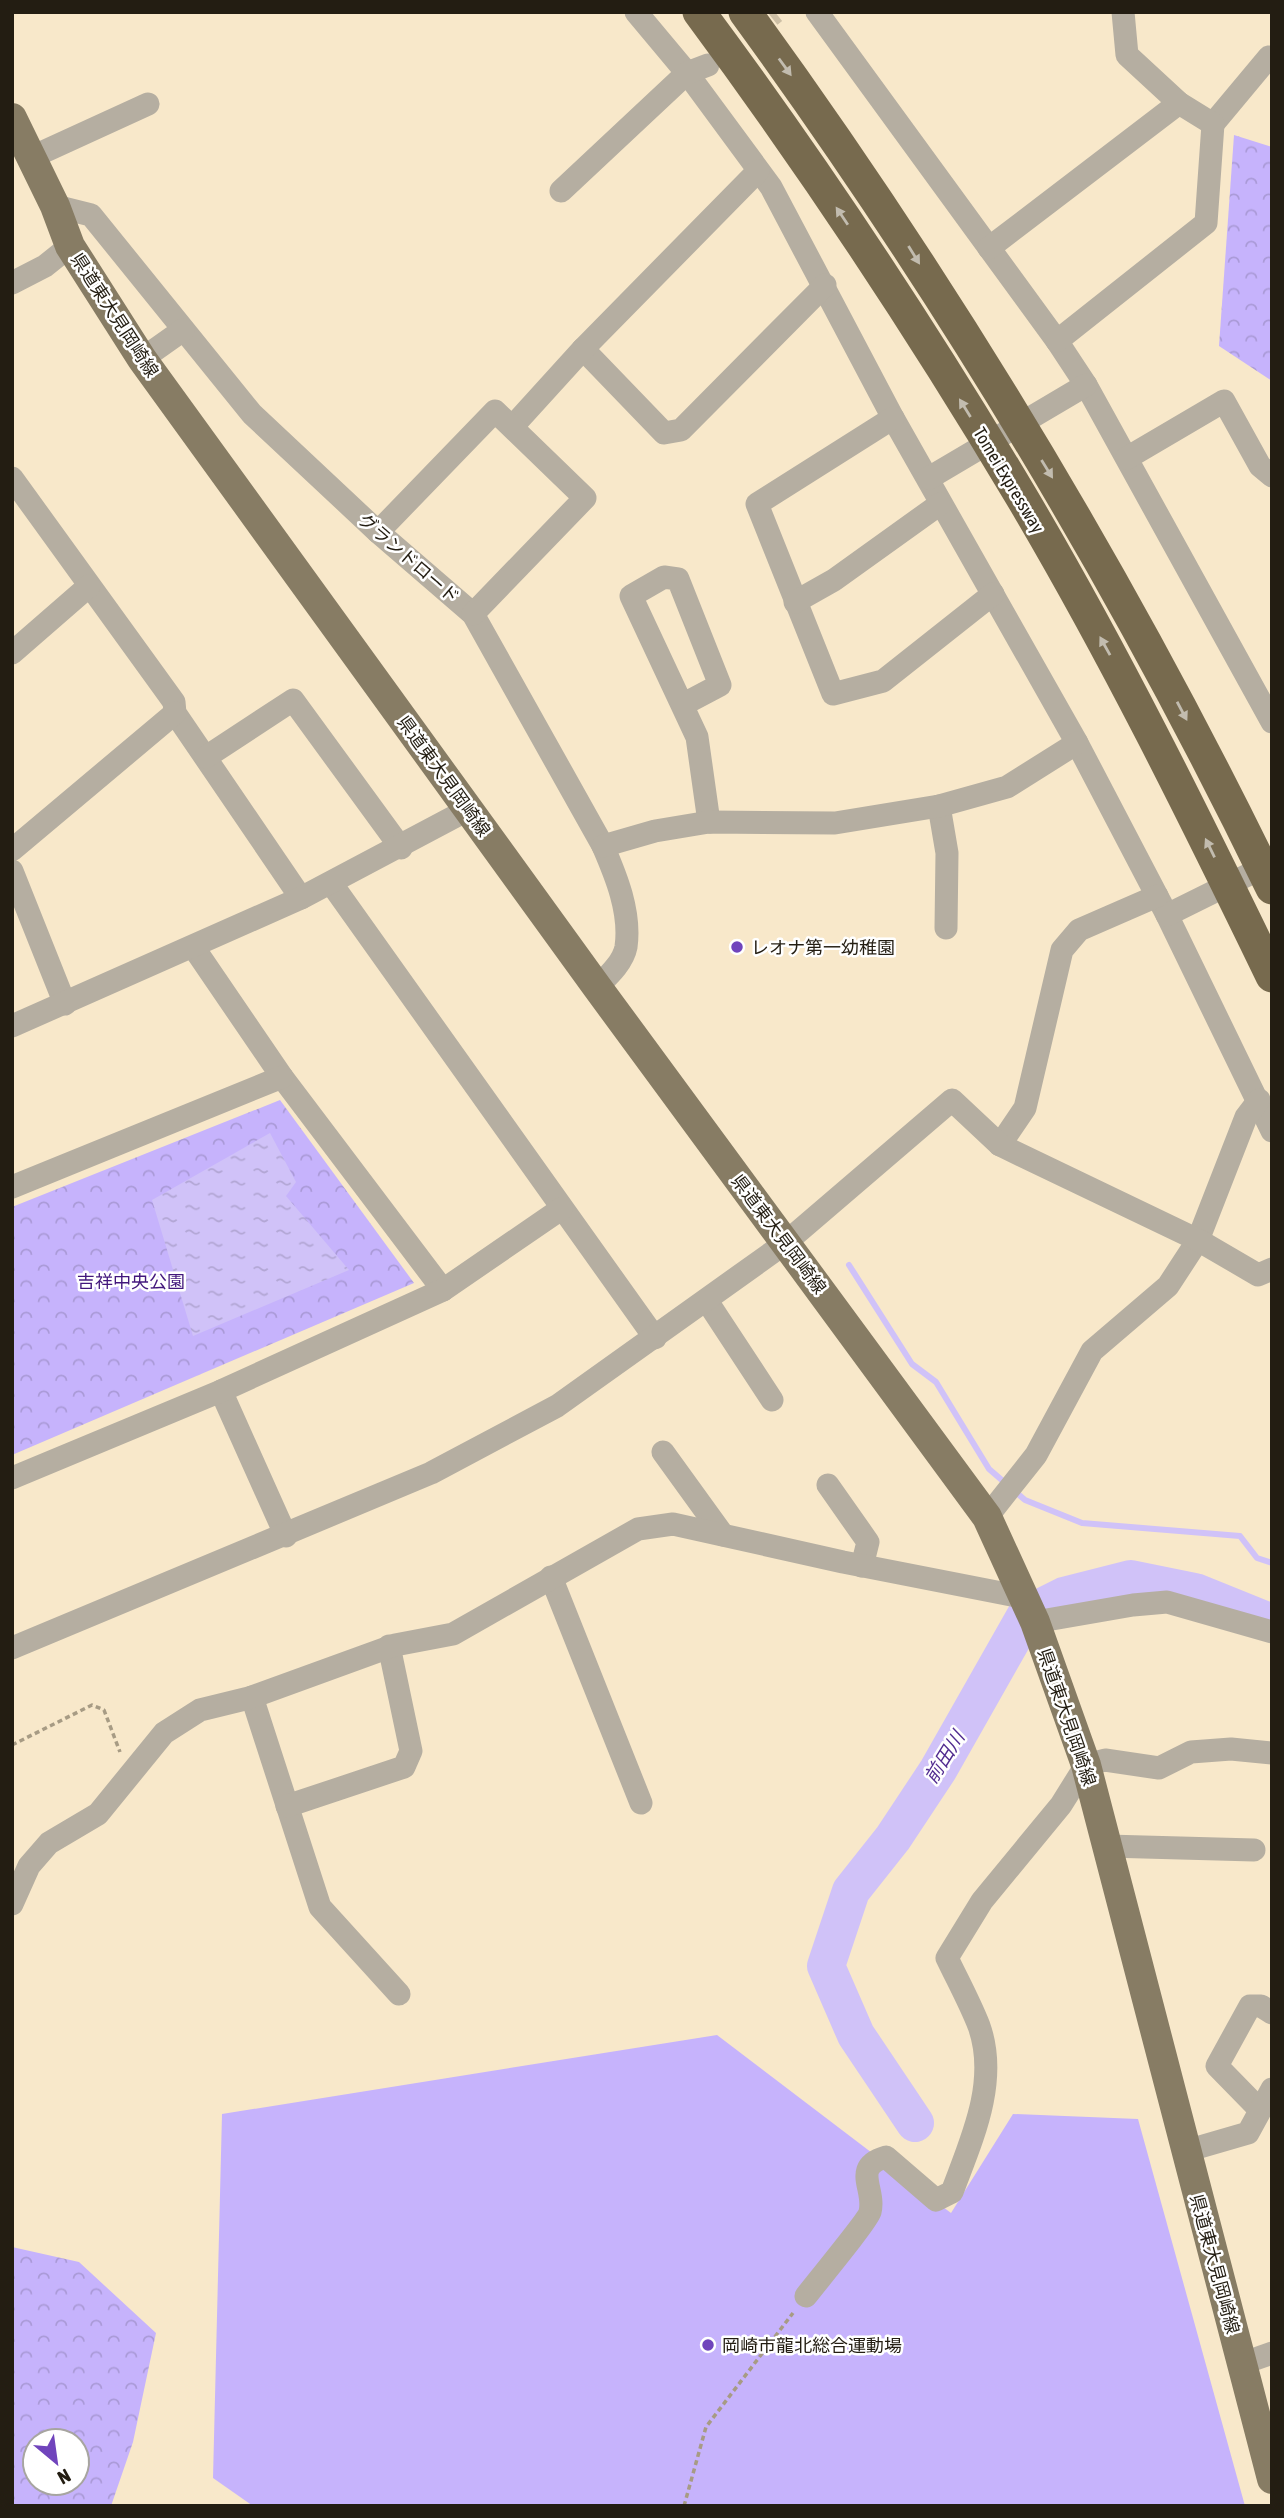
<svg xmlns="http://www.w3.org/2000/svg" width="1284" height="2518" font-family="'Asap Condensed','Noto Sans JP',sans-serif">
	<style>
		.grass { fill: #c6b3fc }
		.forest { fill: url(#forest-crowns); fill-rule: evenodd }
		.water { fill: url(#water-ripples) }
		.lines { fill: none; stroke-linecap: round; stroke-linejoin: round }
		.stream { stroke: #d0c2f8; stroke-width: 6 }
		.river { stroke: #d0c2f8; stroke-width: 38 }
		.minor-tunnel { stroke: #cdbfa5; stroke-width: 23; stroke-dasharray: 23 11; stroke-linecap: butt }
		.path { stroke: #a79b84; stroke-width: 3.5; stroke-dasharray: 5 3.5; stroke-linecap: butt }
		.minor { stroke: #b5aea1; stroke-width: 23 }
		.major { stroke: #877c64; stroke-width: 30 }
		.highway { stroke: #776a4e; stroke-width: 33 }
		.oneway { fill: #c2bcaf }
		.poi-dot { fill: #7044bc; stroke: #fff; stroke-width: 2.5 }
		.labels { text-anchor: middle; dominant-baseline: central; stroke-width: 5; stroke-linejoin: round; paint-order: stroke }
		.street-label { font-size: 18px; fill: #231d12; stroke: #fff }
		.poi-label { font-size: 18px; fill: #231d12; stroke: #fff; text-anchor: start }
		.park-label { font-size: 18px; fill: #42177c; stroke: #fff }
		.water-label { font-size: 19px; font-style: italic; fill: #522d90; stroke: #fff }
	</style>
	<defs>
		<pattern id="forest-crowns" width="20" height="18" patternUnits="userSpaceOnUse" patternTransform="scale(1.75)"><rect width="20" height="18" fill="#c6b3fc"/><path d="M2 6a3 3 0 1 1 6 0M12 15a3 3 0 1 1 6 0" fill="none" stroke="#aa9ad7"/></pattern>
		<pattern id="water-ripples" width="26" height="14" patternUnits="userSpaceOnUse" patternTransform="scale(1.75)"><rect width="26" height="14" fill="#d0c2f8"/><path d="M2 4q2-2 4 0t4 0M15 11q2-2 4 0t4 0" fill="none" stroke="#b2a6d4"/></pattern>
	</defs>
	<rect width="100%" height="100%" fill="#f8e8ca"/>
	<!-- grass -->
	<path class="grass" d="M717 2035 951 2213 1013 2114 1138 2119 1245 2506H253L213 2478 222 2114Z"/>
	<!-- forest -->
	<g class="forest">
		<path d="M1234 135 1272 147V381L1219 346Z"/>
		<path d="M280 1100 414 1283 12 1455V1207Z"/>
		<path d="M12 2247 79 2262 156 2333 133 2442 111 2506H12ZM35 2441H77V2483H35Z"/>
	</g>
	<!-- water -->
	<path class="water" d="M270 1133 296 1182 286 1196 349 1270 193 1336 152 1200Z"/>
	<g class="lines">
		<!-- stream -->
		<path class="stream" d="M849 1265 912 1364 936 1382 989 1469 1025 1500 1082 1523 1240 1536 1257 1558 1272 1563"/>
		<!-- river -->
		<path class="river" d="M915 2123 856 2035 826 1966 851 1891 893 1838 938 1770 1026 1615 1064 1596 1131 1579 1195 1592 1272 1623"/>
		<!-- minor-tunnel -->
		<path class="minor-tunnel" d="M717 58 775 12"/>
		<!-- path -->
		<g class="path">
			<path d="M12 1745 92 1705 104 1710 120 1752"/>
			<path d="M684 2506 706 2427 793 2313"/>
		</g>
		<!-- minor -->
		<g class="minor">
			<path d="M636 12 687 73 771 187 893 418 1077 743 1167 915 1272 1131"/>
			<path d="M817 12 1057 341 1086 385 1272 722"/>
			<path d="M1213 124 1269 57 1272 59"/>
			<path d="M30 158 148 104"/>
			<path d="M561 191 687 73 708 65"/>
			<path d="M55 206 91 215 252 414 378 532 473 614 603 846C616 876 631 912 626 947 623 963 607 977 597 987"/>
			<path d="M989 248 1179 103"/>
			<path d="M12 283 45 266 70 246"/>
			<path d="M1057 341 1206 223 1213 124 1179 103 1127 55 1123 12"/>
			<path d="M583 349 664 433 681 430 825 285"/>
			<path d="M142 359 183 330"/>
			<path d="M893 418 757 504 833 694 883 681 993 594"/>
			<path d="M513 426 583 349 758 171"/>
			<path d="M1127 458 1224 401 1260 466 1272 476"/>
			<path d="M12 478 174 702 175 713 301 898"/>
			<path d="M929 478 1086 385"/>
			<path d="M378 532 495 411 585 498 473 614"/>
			<path d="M795 602 834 580 940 504"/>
			<path d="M12 653 89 586"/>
			<path d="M684 704 720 685 678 579 664 577 631 596 697 737 709 822"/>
			<path d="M206 757 293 700 401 848"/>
			<path d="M939 806 947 853 946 928"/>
			<path d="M603 846 655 831 709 822 835 823 939 806 1007 787 1077 743"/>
			<path d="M12 850 175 713"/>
			<path d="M12 871 65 1004"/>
			<path d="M331 883 655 1338"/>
			<path d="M1167 915 1272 863"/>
			<path d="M194 948 282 1077 443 1290"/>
			<path d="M12 1026 301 898 469 809"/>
			<path d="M1000 1145 1025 1108 1062 950 1079 930 1157 896"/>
			<path d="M12 1187 282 1077"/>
			<path d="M707 1301 772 1400"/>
			<path d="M221 1391 286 1536"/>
			<path d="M663 1452 723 1535"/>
			<path d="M12 1478 221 1391 443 1290 561 1209"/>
			<path d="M828 1485 868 1542 862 1566"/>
			<path d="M987 1517 1036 1455 1092 1351 1168 1286 1198 1240 1246 1117 1259 1100"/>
			<path d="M551 1577 641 1803"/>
			<path d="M1035 1622 1133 1605 1167 1602 1272 1632"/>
			<path d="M12 1648 431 1473 557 1406 784 1244 952 1100 1000 1145 1198 1240 1258 1275 1272 1269"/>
			<path d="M252 1697 320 1907 399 1994"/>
			<path d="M287 1806 404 1767 411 1751 389 1646"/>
			<path d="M1107 1846 1254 1850"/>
			<path d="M12 1904 29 1866 49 1843 98 1814 164 1733 200 1710 249 1698 395 1645 453 1634 638 1529 673 1524 843 1562 1022 1597"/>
			<path d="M1260 2110 1217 2066 1250 2006H1261L1272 2013"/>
			<path d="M1186 2151 1248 2133 1272 2089"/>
			<path d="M806 2296C816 2283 868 2220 870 2212 876 2189 851 2167 886 2157L936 2200 952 2192C971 2141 999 2082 979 2026 970 2003 958 1981 947 1958L982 1901 1061 1805 1086 1765 1105 1760 1159 1768 1191 1752 1231 1749 1272 1753"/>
			<path d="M1241 2364 1272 2353"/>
		</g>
		<!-- major -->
		<path class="major" d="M12 118 55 206 70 246 142 359 597 987 987 1517 1035 1622 1086 1765 1272 2479"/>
		<!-- highway -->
		<g class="highway">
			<path d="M699 12C814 167 922 330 1021 496 1113 651 1193 813 1272 976"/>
			<path d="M745 12C946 288 1123 581 1272 888"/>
		</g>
	</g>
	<!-- one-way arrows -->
	<defs><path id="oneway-solid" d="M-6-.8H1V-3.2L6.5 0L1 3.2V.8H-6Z" transform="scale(1.75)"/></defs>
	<g class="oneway">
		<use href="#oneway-solid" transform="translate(785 67) rotate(54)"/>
		<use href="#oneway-solid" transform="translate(842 216) rotate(-124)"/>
		<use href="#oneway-solid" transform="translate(914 255) rotate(58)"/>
		<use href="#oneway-solid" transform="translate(965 408) rotate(-122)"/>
		<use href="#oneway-solid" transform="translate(1047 469) rotate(58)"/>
		<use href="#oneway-solid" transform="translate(1105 646) rotate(-119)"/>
		<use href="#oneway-solid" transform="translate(1182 711) rotate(62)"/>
		<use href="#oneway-solid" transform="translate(1210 848) rotate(-116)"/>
	</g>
	<!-- markers -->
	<g class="poi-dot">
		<circle cx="737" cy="947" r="7"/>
		<circle cx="708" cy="2345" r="7"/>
	</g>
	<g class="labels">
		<!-- street labels -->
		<g class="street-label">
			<text transform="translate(115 315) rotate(57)">県道東大見岡崎線</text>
			<text transform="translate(1009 480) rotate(59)">Tomei Expressway</text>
			<text transform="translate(409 558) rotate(41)">グランドロード</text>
			<text transform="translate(444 776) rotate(54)">県道東大見岡崎線</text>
			<text transform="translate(779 1234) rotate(53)">県道東大見岡崎線</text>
			<text transform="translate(1067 1717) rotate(71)">県道東大見岡崎線</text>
			<text transform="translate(1215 2264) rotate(75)">県道東大見岡崎線</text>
		</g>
		<!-- poi labels -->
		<g class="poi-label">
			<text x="751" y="947">レオナ第一幼稚園</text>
			<text x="722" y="2345">岡崎市龍北総合運動場</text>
		</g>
		<!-- park labels -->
		<g class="park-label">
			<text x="131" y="1281">吉祥中央公園</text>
		</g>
		<!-- water labels -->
		<g class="water-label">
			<text transform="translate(944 1757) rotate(-58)">前田川</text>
		</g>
	</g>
	<!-- border -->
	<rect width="1284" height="2518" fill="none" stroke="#231d12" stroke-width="28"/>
	<!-- north arrow -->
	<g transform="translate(56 2462) rotate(151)"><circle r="33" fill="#ffffff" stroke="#a7a5a0" stroke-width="2"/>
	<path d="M0-5L12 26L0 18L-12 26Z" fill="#7044bc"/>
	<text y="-10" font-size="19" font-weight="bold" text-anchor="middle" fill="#231d12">N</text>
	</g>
</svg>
